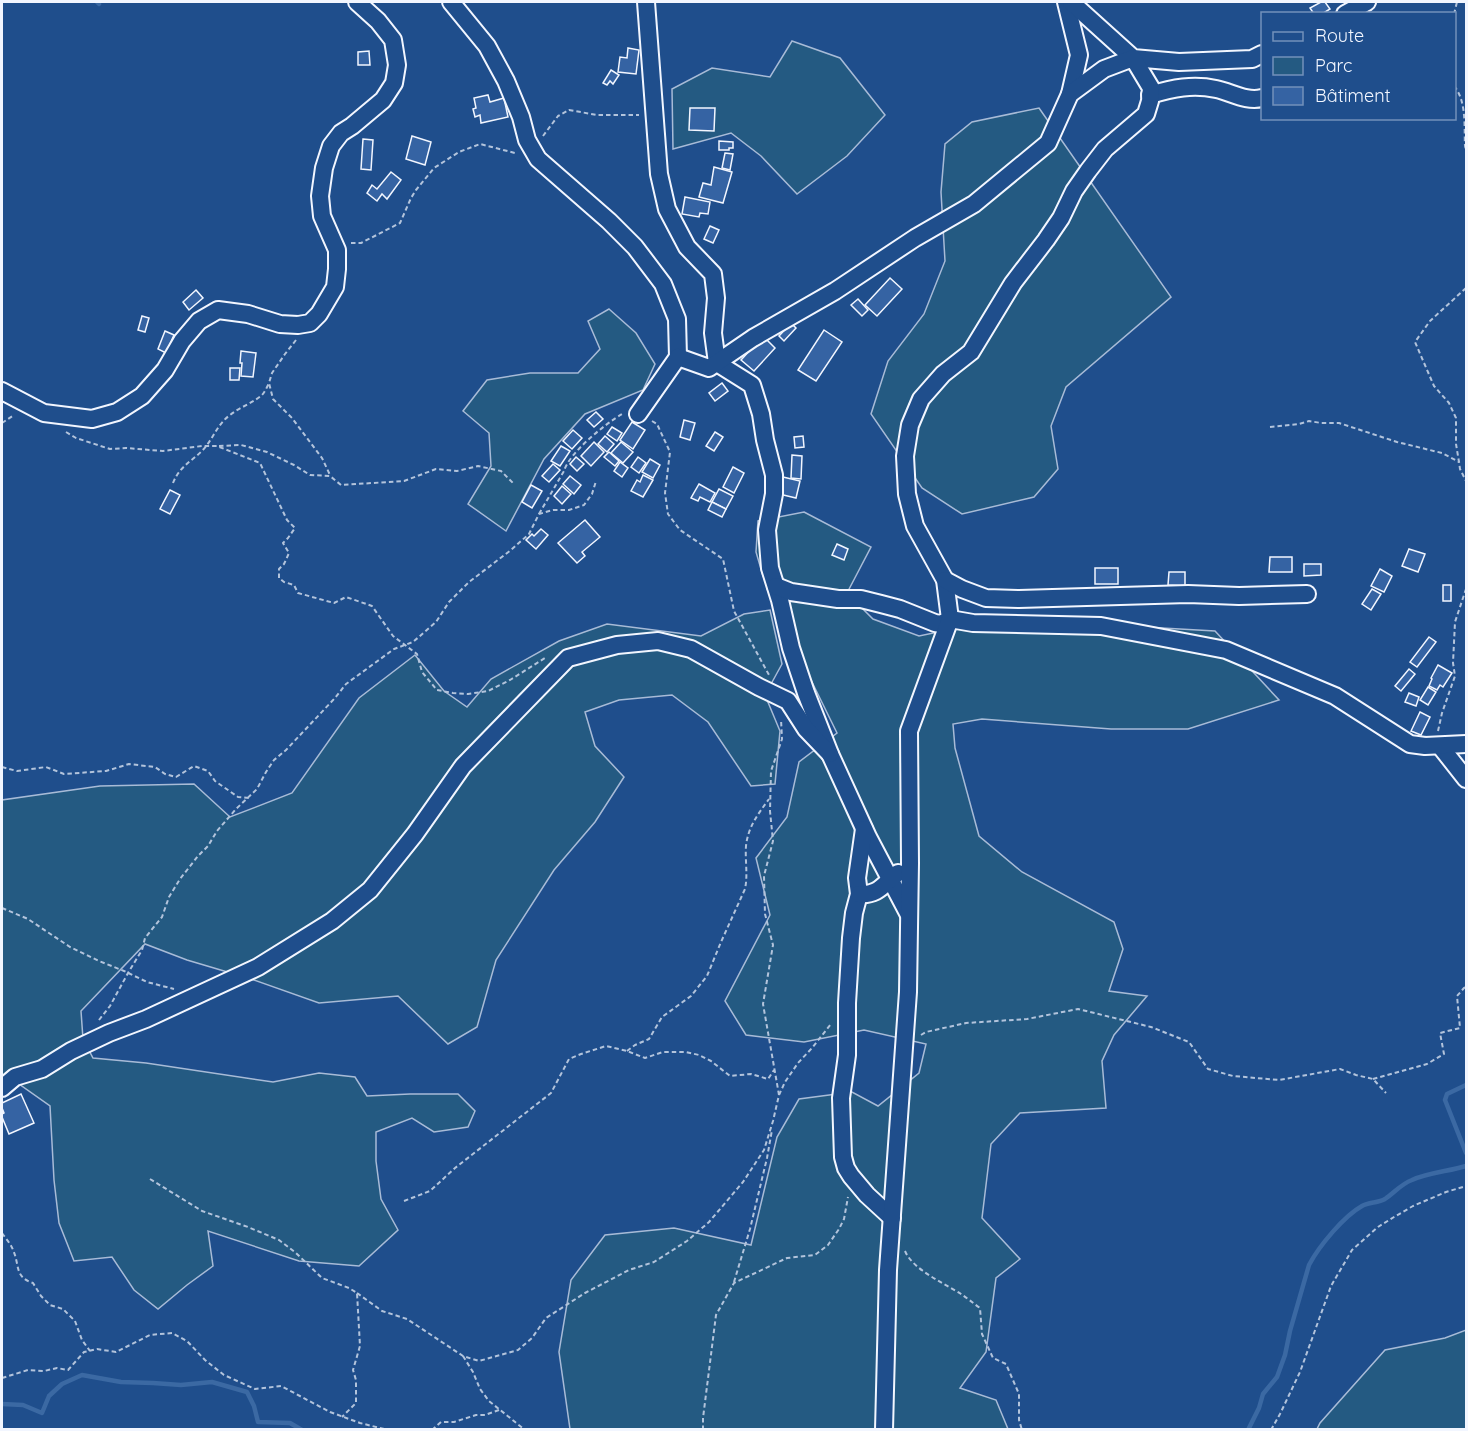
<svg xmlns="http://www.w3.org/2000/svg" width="1468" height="1431" font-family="Quicksand,sans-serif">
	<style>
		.green { fill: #245a82; stroke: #a8bbd7; stroke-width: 1.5 }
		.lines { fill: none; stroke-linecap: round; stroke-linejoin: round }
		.stream { stroke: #3b69a3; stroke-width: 4.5 }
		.building { fill: #3563a3; stroke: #f2f6ff; stroke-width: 1.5 }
		.minor-casing { stroke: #f2f6ff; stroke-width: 20 }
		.path { stroke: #b3c4dc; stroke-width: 2; stroke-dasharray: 4.5 3; stroke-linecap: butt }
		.minor { stroke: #1f4e8c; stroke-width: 16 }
	</style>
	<rect width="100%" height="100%" fill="#1f4e8c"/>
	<!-- green -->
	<g class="green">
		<path d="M792 41 840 58 885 115 847 156 797 194 761 156 731 133 673 149 672 89 712 68 770 77Z"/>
		<path d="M1039 108 1171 297 1066 387 1051 426 1058 469 1034 497 962 514 922 488 871 414 888 361 924 314 945 261 941 192 945 144 972 122Z"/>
		<path d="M609 309 636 333 655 364 643 390 585 414 544 459 506 531 468 504 491 466 489 433 463 411 487 380 530 373H578L600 349 588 321Z"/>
		<path d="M804 512 871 547 847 593 873 619 919 636 1001 619 1215 631 1279 700 1188 729H1111L982 719 953 724 955 748 979 836 1022 872 1114 922 1123 949 1109 991 1147 996 1114 1035 1102 1061 1106 1108 1020 1113 991 1144 982 1218 1020 1259 996 1278 986 1352 960 1388 996 1400 1008 1429H570L559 1352 571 1280 605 1235 674 1228 751 1245 777 1137 799 1099 852 1092 878 1106 919 1073 926 1044 864 1030 804 1042 746 1035 725 1001 770 915 756 858 787 817 799 762 837 733 809 676 763 576 756 552 758 521Z"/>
		<path d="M770 610 782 664 765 695 780 731 775 784 751 786 708 722 672 695 619 700 585 712 595 746 624 777 595 822 554 870 496 960 477 1027 448 1044 398 996 319 1003 251 979 187 960 145 944 81 1011 83 1039 93 1058 146 1063 273 1082 319 1073 355 1077 367 1096 410 1094H458L475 1111 468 1127 434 1132 412 1118 376 1132V1161L381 1199 398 1230 359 1266 299 1261 208 1231 213 1266 187 1285 158 1309 134 1290 112 1257 74 1261 59 1223 54 1180 50 1106 16 1082 2 1079V800L100 786 194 784 230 817 292 793 359 698 415 655 444 691 467 707 491 679 559 641 607 624 701 636 744 614Z"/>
		<path d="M1466 1330V1429H1317L1320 1423 1385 1350 1445 1338Z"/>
	</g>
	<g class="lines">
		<!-- stream -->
		<g class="stream">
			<path d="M97 2 99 4"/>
			<path d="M1466 1085 1447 1094 1445 1100 1466 1153"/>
			<path d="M2 1404 23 1405 42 1413 49 1396 62 1384 82 1375 121 1382 153 1383 181 1385 212 1382 247 1392 254 1406 258 1422 290 1423 302 1430"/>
			<path d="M1248 1430 1259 1408 1263 1394 1277 1377 1285 1355 1290 1331 1309 1265C1319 1246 1344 1216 1362 1206 1369 1202 1378 1203 1385 1199 1394 1193 1401 1184 1412 1180 1427 1173 1450 1171 1466 1166"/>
		</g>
	</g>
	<!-- building -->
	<g class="building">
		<path d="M1321 2H1325L1330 9 1322 14H1314L1310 8Z"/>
		<path d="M628 48 639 50 636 74 618 72 620 57 627 58Z"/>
		<path d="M369 51 370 65H358V52Z"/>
		<path d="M611 70 619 75 613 84 610 81 607 85 603 83Z"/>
		<path d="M488 95 490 102 504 98 508 117 481 123 480 115 475 117 473 109 476 108 474 98Z"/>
		<path d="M690 108H715L714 131 689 130Z"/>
		<path d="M412 136 431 142 425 165 406 159Z"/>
		<path d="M363 139 373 140 371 170 361 169Z"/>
		<path d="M719 141 733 142V148H729V150H719Z"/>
		<path d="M725 153 733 154 730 170 722 168Z"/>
		<path d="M714 167 732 172 723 203 699 197 703 183 711 185Z"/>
		<path d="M391 172 401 180 387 199 382 194 377 201 367 193 372 185 377 189Z"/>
		<path d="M685 197 710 202 708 214 700 213 699 217 682 214Z"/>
		<path d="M710 226 719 230 713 243 704 239Z"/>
		<path d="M890 278 902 289 877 316 865 305Z"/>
		<path d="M196 290 203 298 189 310 183 302Z"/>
		<path d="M858 299 868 310 862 316 851 305Z"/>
		<path d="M142 316 149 318 145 332 138 330Z"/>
		<path d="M791 323 796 328 784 341 779 336Z"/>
		<path d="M824 330 842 342 816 381 798 370Z"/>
		<path d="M165 331 174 335 166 353 158 349Z"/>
		<path d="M763 336 775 348 754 371 741 360Z"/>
		<path d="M241 351 256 353 253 377 241 376 242 363H240Z"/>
		<path d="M230 368H240L239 380H230Z"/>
		<path d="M722 383 728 391 715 401 709 393Z"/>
		<path d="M596 412 603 419 594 427 587 420Z"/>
		<path d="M684 420 695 423 690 440 680 437Z"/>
		<path d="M632 422 645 430 633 449 620 440Z"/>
		<path d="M612 427 622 433 617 441 607 434Z"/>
		<path d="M573 430 582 438 572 449 563 441Z"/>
		<path d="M715 432 723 437 714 451 706 446Z"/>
		<path d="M605 436 614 444 607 452 598 444Z"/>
		<path d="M803 436 804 447 795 448 794 437Z"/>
		<path d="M594 442 604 452 591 466 581 456Z"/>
		<path d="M621 442 633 452 623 463 611 453Z"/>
		<path d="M561 446 570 451 560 466 551 461Z"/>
		<path d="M609 452 619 461 615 466 604 457Z"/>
		<path d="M792 455 802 456 801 479 791 478Z"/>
		<path d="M576 457 584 464 577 471 570 464Z"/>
		<path d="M638 457 646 463 639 473 631 467Z"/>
		<path d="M650 459 660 465 653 478 642 472Z"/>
		<path d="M620 462 628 468 622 477 614 471Z"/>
		<path d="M553 464 560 470 549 482 542 476Z"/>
		<path d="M733 467 744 473 734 493 723 487Z"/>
		<path d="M643 475 653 480 643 497 631 491 637 480 640 482Z"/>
		<path d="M570 476 581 485 574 494 563 484Z"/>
		<path d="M783 477 800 481 796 498 779 494Z"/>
		<path d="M699 484 715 493 710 502 700 497 698 501 691 498Z"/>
		<path d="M531 485 542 491 532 508 522 502Z"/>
		<path d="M562 486 571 494 562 504 554 496Z"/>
		<path d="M719 489 733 496 726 509 712 502Z"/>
		<path d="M170 490 180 495 170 514 160 509Z"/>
		<path d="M712 502 726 509 722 517 708 510Z"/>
		<path d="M585 520 600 537 582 552 585 556 577 563 558 543Z"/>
		<path d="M541 529 548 535 536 549 526 540 532 534 534 536Z"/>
		<path d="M837 544 848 549 844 560 832 555Z"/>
		<path d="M1409 549 1425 554 1418 572 1402 566Z"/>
		<path d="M1270 557H1292V572H1269Z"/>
		<path d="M1304 564H1321V575L1304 576Z"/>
		<rect x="1095" y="568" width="23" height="16"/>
		<path d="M1380 569 1392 576 1384 592 1371 586Z"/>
		<path d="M1169 572H1185V586L1168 585Z"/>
		<rect x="1443" y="585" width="8" height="16"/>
		<path d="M1372 589 1381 594 1371 610 1362 604Z"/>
		<path d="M1429 637 1436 642 1417 667 1410 662Z"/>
		<path d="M1438 665 1452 673 1443 687 1440 685 1437 690 1429 686 1432 679 1431 678Z"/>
		<path d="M1409 669 1415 674 1401 691 1395 686Z"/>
		<path d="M1428 687 1436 692 1428 705 1420 700Z"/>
		<path d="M1409 693 1419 697 1416 706 1405 702Z"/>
		<path d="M1420 712 1430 717 1421 735 1411 731Z"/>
		<path d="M21 1094 34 1123 9 1134 2 1117V1114L4 1113 2 1108V1103Z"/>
	</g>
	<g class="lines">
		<defs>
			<g id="minor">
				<path d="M451 2 487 46 506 81 521 117 527 140 538 159 609 221 635 247 663 284 677 319 678 357"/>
				<path d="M646 2 659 174 667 209 687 247 713 274 716 298 713 333 717 363 752 385 761 414 765 440 774 475V494L767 530 770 568 780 600 791 648 806 693 830 754 868 837 908 913"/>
				<path d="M1066 2 1079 55 1070 94"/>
				<path d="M1071 2 1133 58 1179 62 1252 59 1262 54"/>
				<path d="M1345 14 1367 2"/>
				<path d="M1150 95C1173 88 1193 84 1216 89 1231 92 1246 102 1262 98"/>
				<path d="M2 391 44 413 92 419 117 412 142 396 165 370 182 341 199 321 218 310 248 314 280 324 298 325 310 323 319 314 335 287 337 269V250L322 216 320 196 324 168 331 146 341 133 352 126 383 100 394 83 397 65 393 40 378 21 357 2"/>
				<path d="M638 414 678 357 709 368 753 338 835 291 915 238 974 204 1048 143 1070 94 1104 69 1133 58 1151 88 1150 101 1146 114 1105 149 1088 171 1074 191 1061 218 1046 240 1013 283 971 352 943 374 921 399 910 425 905 456 907 494 915 526 945 580 950 619 941 624 935 623 900 609 881 604 861 599H838L791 592 776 586"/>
				<path d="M945 580 962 589 986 598 1019 599 1188 594 1239 596 1307 594"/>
				<path d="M1440 746 1466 779"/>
				<path d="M864 829 857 878 859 894 854 913 851 938 847 1003V1055L841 1098 843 1157 846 1168 851 1176 867 1195 892 1218"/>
				<path d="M859 894C879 896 884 883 898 873"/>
				<path d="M2 1088 15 1077 42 1069 71 1051 109 1033 146 1019 258 967 332 921 370 890 415 834 463 766 568 658 617 645 658 641 691 649 759 687 788 701 806 729 830 754"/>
				<path d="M884 1430 888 1270 908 992 910 863 909 731 950 619 973 623 1101 626 1226 650 1335 696 1410 744 1425 746 1466 744"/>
			</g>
		</defs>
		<!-- minor casing -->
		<use href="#minor" class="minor-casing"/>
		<!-- path -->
		<g class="path">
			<path d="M1454 14 1457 2"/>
			<path d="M1454 86C1467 101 1464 128 1465 146L1466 150"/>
			<path d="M543 136 558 116 569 110 597 115H639"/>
			<path d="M351 243H361L400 223 411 198 416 190 434 168 459 152 480 144 515 153"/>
			<path d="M1466 288 1430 321 1415 342 1434 386 1449 403 1456 418V444L1459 462 1460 469 1466 481"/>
			<path d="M296 340 285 354 272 373 269 383 273 399 292 418 322 458 330 475"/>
			<path d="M652 421 657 424 670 452 665 493 668 514 680 530 723 559 734 611 769 675"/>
			<path d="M2 423 14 415"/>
			<path d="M1270 427 1299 424 1309 421 1321 423H1339L1397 442 1442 453 1459 462"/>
			<path d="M66 432 76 438 110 449 126 448 163 451 202 446H217L260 463 287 520 295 528 288 538 283 543 289 553 284 564 279 569V578L284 582 294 585 298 593 334 603 346 597 372 606 393 636 417 654 422 672 437 690 453 693 468 694 488 691 510 680 545 658"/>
			<path d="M219 446 241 445 267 452 294 465 310 475 330 476 341 485 404 481 436 469 457 471 478 466 501 471 513 483"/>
			<path d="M173 483C181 463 196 460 207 445 215 434 219 423 230 415 240 407 253 403 262 395 265 392 267 387 269 383"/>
			<path d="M539 514 564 471C569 453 605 424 622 414"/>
			<path d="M1438 731 1442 713 1455 676 1453 663 1455 622 1466 589"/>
			<path d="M2 767 17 771 46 767 64 774 106 771 129 764 155 767 165 774 176 777 194 766 208 771 215 781 238 797 249 798"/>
			<path d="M2 908 28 919 70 947 99 961 124 971 147 982 174 989"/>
			<path d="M99 1020 110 1006 128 973 142 950 145 938 162 917 169 897 180 879 198 856 208 846 217 831 236 809 257 789 266 772 274 760 286 750 335 698 346 684 394 649 413 642 436 622 449 602 469 582 511 550 529 534 539 514 553 510H569L584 505 592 494 596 481"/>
			<path d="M921 1035 926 1032 966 1023 1027 1019 1078 1009 1151 1027 1189 1042 1208 1069 1233 1076 1279 1080 1340 1069 1356 1075 1373 1079 1386 1093"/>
			<path d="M627 1051 635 1045 649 1039 662 1017 691 996 707 976 721 942 745 889C748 875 745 861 746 846 748 827 758 814 769 799"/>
			<path d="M1373 1079 1427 1064 1444 1054 1440 1033 1460 1028 1457 996 1464 988 1466 987"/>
			<path d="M779 1095 763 1004 773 945 765 914 764 876 773 841 770 811 771 771 782 739 781 719"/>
			<path d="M150 1179 202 1211 248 1227 279 1240 296 1253 322 1278 349 1288 357 1293 360 1346 353 1370 356 1380V1403L342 1417"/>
			<path d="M404 1201 430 1191 455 1168 551 1093 569 1059 581 1054 606 1046 627 1051 645 1058 663 1052H686L699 1055 711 1061 730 1076 751 1074 768 1079 774 1070"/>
			<path d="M2 1233C6 1239 11 1244 13 1250 20 1265 14 1277 33 1283L41 1296 50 1305 63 1309 75 1321 82 1340 90 1351"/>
			<path d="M905 1251C913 1270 944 1283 961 1294 967 1298 973 1303 980 1308L982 1334 993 1358 1006 1364 1019 1394V1420L1022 1430"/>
			<path d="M734 1282 750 1229 767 1158 772 1130"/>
			<path d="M357 1293 382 1311 407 1319 463 1356 479 1361 518 1350 532 1338 546 1318 585 1293 629 1270 654 1262 687 1241 709 1222 743 1182 764 1150 773 1121 779 1095 785 1082 798 1063 812 1048 831 1024"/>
			<path d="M463 1356 473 1372 480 1389 489 1401 525 1430"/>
			<path d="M2 1378 28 1370 44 1371 57 1368 68 1370 84 1352 97 1349 116 1352 150 1335 172 1333 187 1341 205 1360 224 1375 255 1389 281 1386 330 1412 360 1423 388 1430"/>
			<path d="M432 1430 441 1422H454L476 1415H485L499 1410"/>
			<path d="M703 1430V1418L716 1315 734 1283 787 1258 815 1255 828 1245 839 1229 844 1219 848 1197"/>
			<path d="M1271 1430 1280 1414 1300 1372 1331 1286 1352 1250 1378 1227 1394 1217 1413 1206 1446 1192 1466 1186"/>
		</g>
		<!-- minor -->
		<use href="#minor" class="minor"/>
	</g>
	<!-- border -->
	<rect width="1468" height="1431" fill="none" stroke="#f2f6ff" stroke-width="6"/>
	<!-- legend -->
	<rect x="1261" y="12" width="195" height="108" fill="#1f4e8c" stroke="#7391ba" stroke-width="1.5"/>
	<rect x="1273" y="32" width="30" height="9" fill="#1f4e8c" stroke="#7391ba" stroke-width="1.5"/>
	<text x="1315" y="42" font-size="18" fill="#f2f6ff">Route</text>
	<rect x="1273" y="57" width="30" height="18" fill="#245a82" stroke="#7391ba" stroke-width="1.5"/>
	<text x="1315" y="72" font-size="18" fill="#f2f6ff">Parc</text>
	<rect x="1273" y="87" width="30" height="18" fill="#3563a3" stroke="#7391ba" stroke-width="1.5"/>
	<text x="1315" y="102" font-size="18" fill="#f2f6ff">Bâtiment</text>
</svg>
